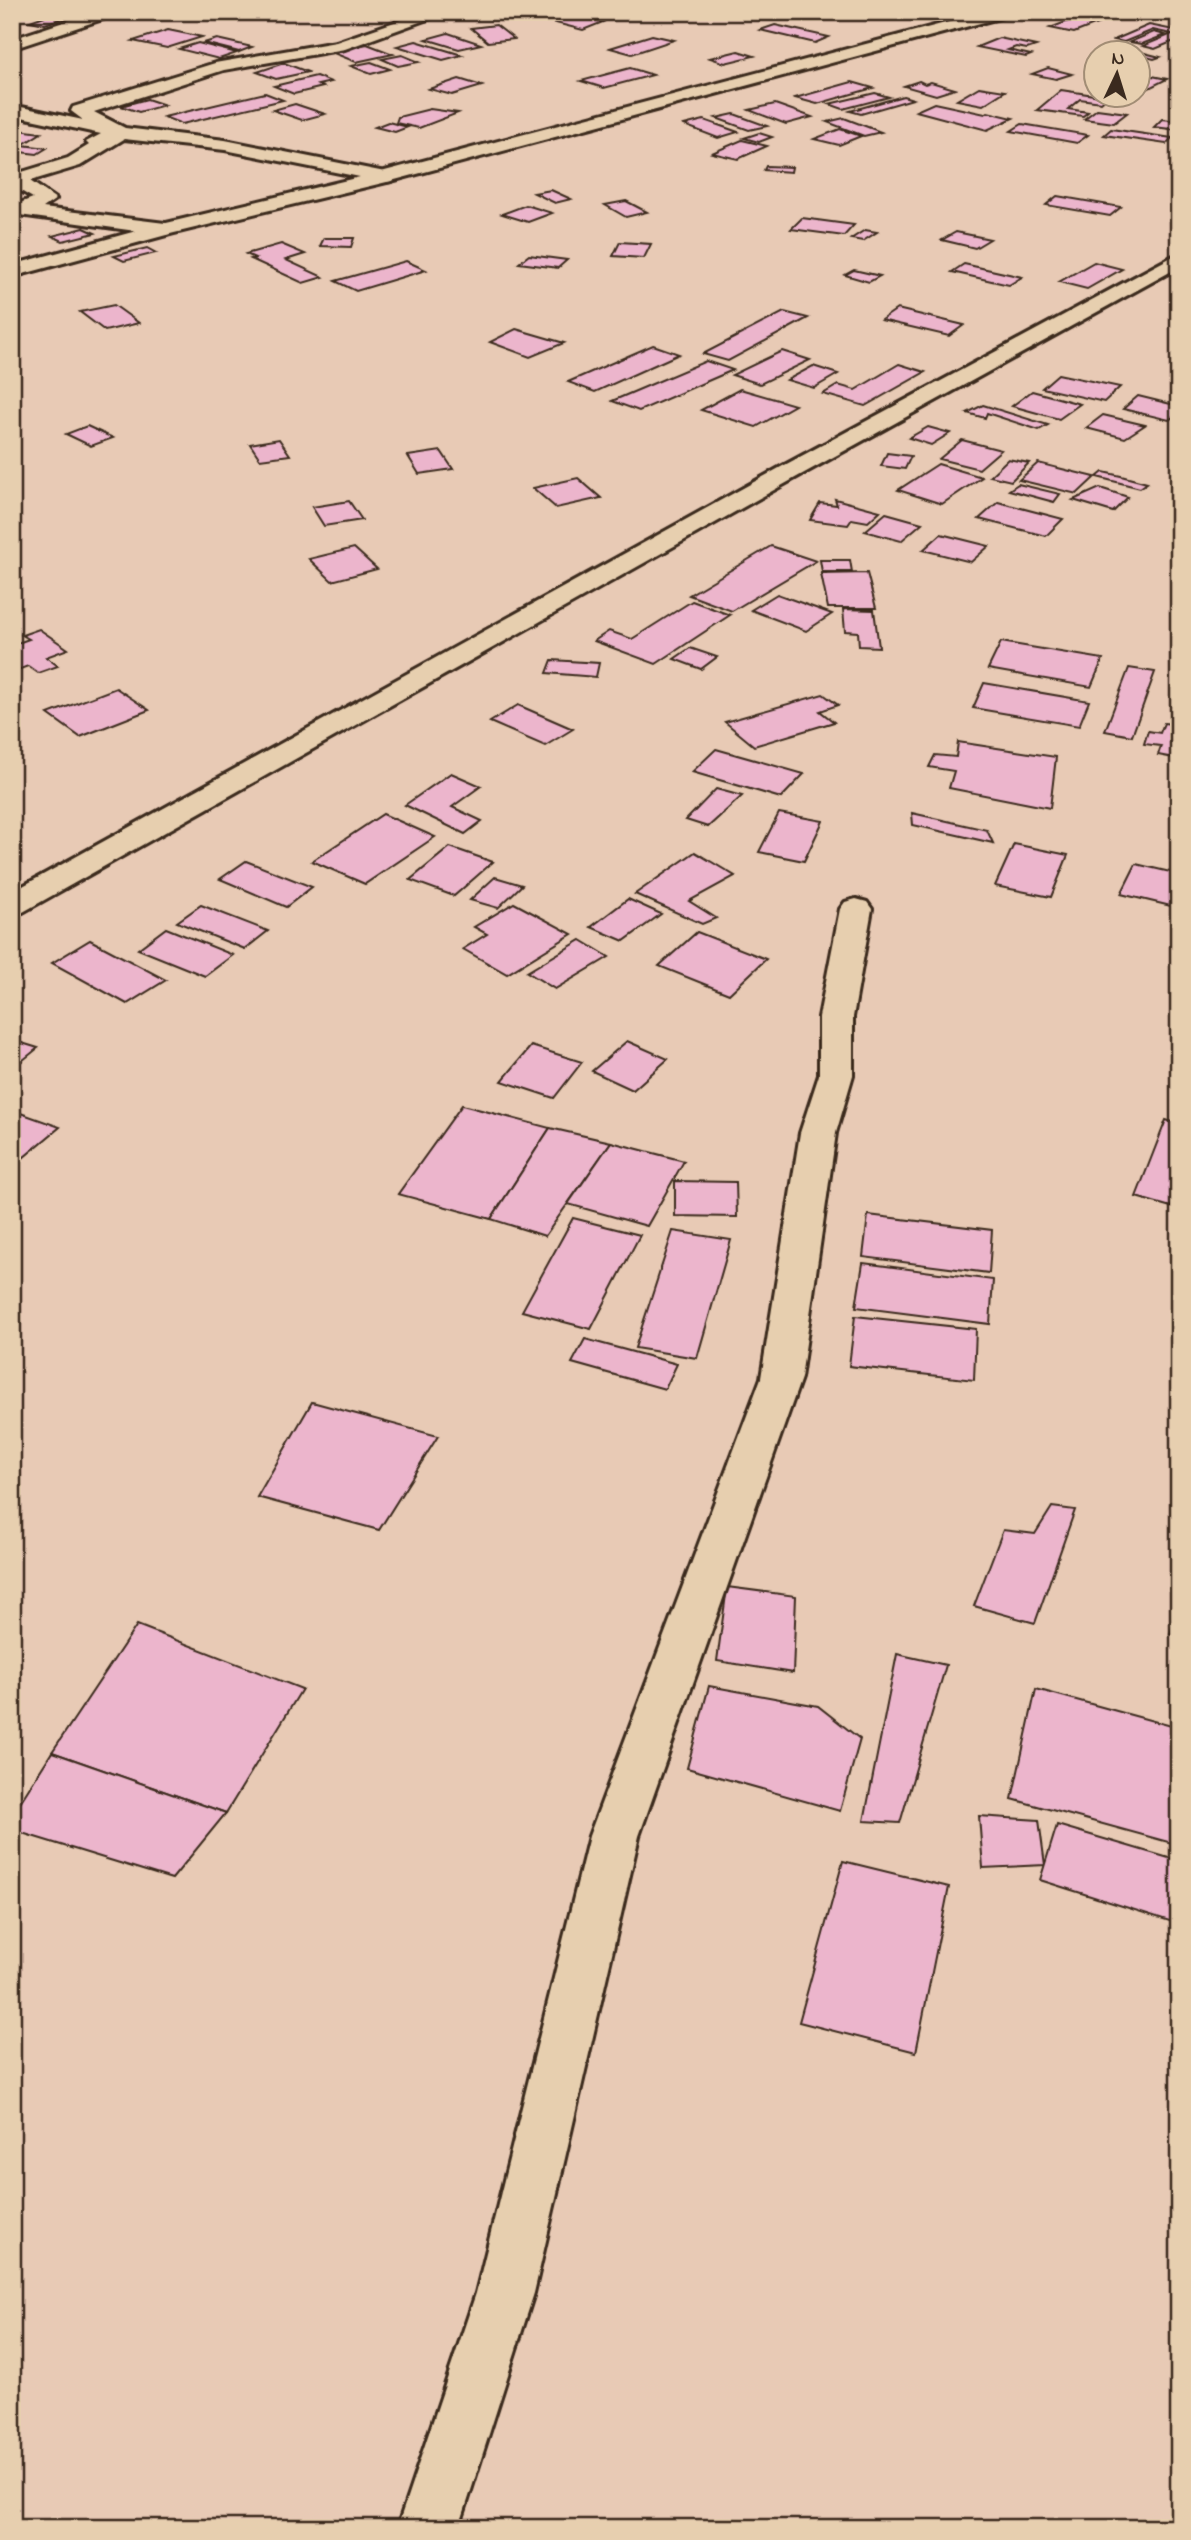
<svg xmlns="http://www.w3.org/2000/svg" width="1191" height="2540" font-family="'Indie Flower',sans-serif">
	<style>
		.building { fill: #ecb5cc; stroke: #3b2a1e; stroke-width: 2 }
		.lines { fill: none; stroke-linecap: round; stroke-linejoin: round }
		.minor-casing { stroke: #3b2a1e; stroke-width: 6 }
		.tertiary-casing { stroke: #3b2a1e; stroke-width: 6 }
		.minor { fill: #e7cfaf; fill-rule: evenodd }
		.tertiary { fill: #e7cfaf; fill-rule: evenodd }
	</style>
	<rect width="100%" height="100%" fill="#e8cab5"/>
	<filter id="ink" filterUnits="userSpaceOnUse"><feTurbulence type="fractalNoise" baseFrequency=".0143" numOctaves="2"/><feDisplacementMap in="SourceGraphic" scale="14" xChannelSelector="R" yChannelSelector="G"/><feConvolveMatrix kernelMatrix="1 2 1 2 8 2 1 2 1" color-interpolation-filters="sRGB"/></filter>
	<g filter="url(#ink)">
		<!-- building -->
		<g class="building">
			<path d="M56 12 75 14 45 24 30 21Z"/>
			<path d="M241 12H275L259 18 236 14Z"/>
			<path d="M565 12 603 22 583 30 540 19Z"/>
			<path d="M1092 12 1115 17 1074 33 1050 28Z"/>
			<path d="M496 25 514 39 488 42 471 28Z"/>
			<path d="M775 25 829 37 815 43 760 30Z"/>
			<path d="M1149 25 1179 31V39L1155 49 1143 46 1172 34 1153 30 1124 42 1114 40Z"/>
			<path d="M168 30 202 37 167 48 133 41Z"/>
			<path d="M1154 32 1165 35 1142 44 1130 42Z"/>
			<path d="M448 33 481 44 459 49 426 39Z"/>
			<path d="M652 35 674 40 632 54 610 48Z"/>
			<path d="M999 38 1036 46 1027 49 1016 47 1008 50 1031 55 1026 57 977 47Z"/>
			<path d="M217 39 252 47 239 52 204 43Z"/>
			<path d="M416 41 462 55 443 60 397 46Z"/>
			<path d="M198 43 237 53 219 59 179 49Z"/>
			<path d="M367 44 393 54 356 62 331 52Z"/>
			<path d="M1120 47 1160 57 1154 59 1138 55V52L1114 49Z"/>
			<path d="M738 51 754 56 725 63 710 58Z"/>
			<path d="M402 55 419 62 398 66 382 59Z"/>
			<path d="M371 62 390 69 371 74 351 66Z"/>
			<path d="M284 63 308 72 276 79 257 72Z"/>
			<path d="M630 68 653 75 604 88 581 81Z"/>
			<path d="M1048 68 1072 74 1056 79 1032 74Z"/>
			<path d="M1147 75 1167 79 1147 89 1138 88V79Z"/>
			<path d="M316 76 331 82 318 85 323 87 294 94 274 86Z"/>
			<path d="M459 79 482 86 452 95 429 89Z"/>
			<path d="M919 81 925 84 931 82 955 89 936 95 904 86Z"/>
			<path d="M852 82 873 88 817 104 795 98Z"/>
			<path d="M979 87 1005 91 983 105 957 100Z"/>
			<path d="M1061 90 1107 97 1101 102 1080 99 1068 109 1088 112 1083 116 1037 110Z"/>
			<path d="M265 93 283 100 182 124 164 117Z"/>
			<path d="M875 93 889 97 843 109 829 104Z"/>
			<path d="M903 96 913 99 861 114 850 111Z"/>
			<path d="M147 99 165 105 139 112 121 106Z"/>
			<path d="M934 103 985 114 988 112 1013 118 987 130 916 111Z"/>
			<path d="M295 104 325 114 302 120 273 110Z"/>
			<path d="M775 104 812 117 786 124 749 110Z"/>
			<path d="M430 109 458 113 419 128 396 123 398 117Z"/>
			<path d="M1097 109 1127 113 1114 123 1084 119Z"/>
			<path d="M734 114 767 126 749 130 716 118Z"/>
			<path d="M844 118 881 132 864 136 827 122Z"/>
			<path d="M1162 119 1179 121V130L1154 127Z"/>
			<path d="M704 120 738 132 718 138 684 125Z"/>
			<path d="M388 122 408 127 395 132 375 127Z"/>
			<path d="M1022 124 1088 135 1077 143 1011 131Z"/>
			<path d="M12 129 41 133 22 145 47 148 37 154 12 151Z"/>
			<path d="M840 129 861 136 839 145 814 139Z"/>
			<path d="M1111 129 1172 138 1166 144 1104 135Z"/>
			<path d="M759 133 772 137 759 142 744 138Z"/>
			<path d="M742 140 767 146 738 159 712 153Z"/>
			<path d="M766 166 792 167 791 172 764 170Z"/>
			<path d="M551 190 571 199 555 203 534 193Z"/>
			<path d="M1057 196 1121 207 1110 216 1046 205Z"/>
			<path d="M626 201 647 212 626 217 605 205Z"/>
			<path d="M526 205 552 213 528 222 502 214Z"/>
			<path d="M802 218 854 225 844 236 791 229Z"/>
			<path d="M84 228 95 233 63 241 52 236Z"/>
			<path d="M865 230 877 232 863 241 851 239Z"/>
			<path d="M956 232 990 239 975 248 942 240Z"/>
			<path d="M324 238H354L351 247 320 246Z"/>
			<path d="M620 242 651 244 644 258 613 256Z"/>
			<path d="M281 244 305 254 286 260 323 277 303 283 251 259 255 258 246 254Z"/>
			<path d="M147 248 156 253 124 261 114 256Z"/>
			<path d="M529 255 567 260 558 268 519 263Z"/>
			<path d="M406 261 426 270 356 291 335 281Z"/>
			<path d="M1094 262 1122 269 1087 289 1059 282Z"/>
			<path d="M964 264 1022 277 1009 285 952 272Z"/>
			<path d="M854 270 880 276 869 282 845 275Z"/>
			<path d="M114 305 139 323 105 331 80 312Z"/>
			<path d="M897 309 964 325 949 336 881 320Z"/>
			<path d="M784 312 808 318 728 361 703 354Z"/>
			<path d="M516 329 564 343 530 357 490 342Z"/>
			<path d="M653 345 679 354 595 392 568 382Z"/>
			<path d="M782 351 810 360 760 384 732 375Z"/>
			<path d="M706 361 733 370 639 411 612 401Z"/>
			<path d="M899 364 925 372 865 406 823 394 838 385 855 390Z"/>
			<path d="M813 366 838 374 814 388 787 380Z"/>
			<path d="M1058 374 1120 387 1104 402 1042 388Z"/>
			<path d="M740 389 795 405 756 427 701 410Z"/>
			<path d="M1032 391 1080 404 1059 419 1012 406Z"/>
			<path d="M1138 396 1179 406V412L1169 420 1123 409Z"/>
			<path d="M983 405 1048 425 1039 430 987 413 985 418 967 413Z"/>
			<path d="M1103 415 1145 425 1125 438 1086 428Z"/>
			<path d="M87 426 113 438 91 446 66 434Z"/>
			<path d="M928 427 950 433 931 445 909 438Z"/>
			<path d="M279 439 290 455 260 459 250 444Z"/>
			<path d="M962 440 1001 450 979 469 939 459Z"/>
			<path d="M441 451 453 469 419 474 408 456Z"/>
			<path d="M887 453 911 456 905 469 881 466Z"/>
			<path d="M1008 459 1029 463 1011 481 990 476Z"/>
			<path d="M1038 463 1066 470 1095 477 1077 494 1019 480Z"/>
			<path d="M938 464 982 477 942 504 898 490Z"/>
			<path d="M1103 472 1121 476 1147 483 1140 488 1097 477Z"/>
			<path d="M578 478 601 498 556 508 533 488Z"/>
			<path d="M1018 484 1060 494 1054 502 1009 490Z"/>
			<path d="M1100 488 1128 497 1113 512 1073 500Z"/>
			<path d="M835 499 880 511 868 522 852 519 848 525 810 520 820 503 837 505Z"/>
			<path d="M349 501 362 520 324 526 312 507Z"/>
			<path d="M998 502 1063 519 1046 536 979 519Z"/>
			<path d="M886 513 922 523 901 541 865 531Z"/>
			<path d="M941 534 989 546 971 562 923 550Z"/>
			<path d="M771 546 816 561 732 611 689 595Z"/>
			<path d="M354 548 377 569 332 581 309 559Z"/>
			<path d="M820 560H850L852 572H822Z"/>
			<path d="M867 573 876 608H828L821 574Z"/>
			<path d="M777 594 832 614 806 631 751 610Z"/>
			<path d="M692 601 730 615 656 664 594 641 609 631 632 639Z"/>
			<path d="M843 609 874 610 879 647 859 646 858 632 845 631Z"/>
			<path d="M39 629 68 649 46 657 58 666 38 673 28 666 12 672V645L29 639 22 635Z"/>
			<path d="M1001 642 1103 659 1091 687 988 669Z"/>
			<path d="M690 648 717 657 701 669 674 659Z"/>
			<path d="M552 660 599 663 596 677 547 673Z"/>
			<path d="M1129 668 1155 672 1132 736 1105 731Z"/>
			<path d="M984 683 1089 701 1079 726 973 708Z"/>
			<path d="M116 688 149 710 80 737 48 714Z"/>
			<path d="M823 694 838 705 820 711 834 722 754 746 725 722Z"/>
			<path d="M518 705 573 729 545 746 490 722Z"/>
			<path d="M1164 723 1179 725V759L1158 755 1161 746 1144 744 1148 731 1160 733Z"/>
			<path d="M958 742 1056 757 1050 808 949 788 954 771 929 767 935 755 956 757Z"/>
			<path d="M716 749 804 774 781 798 692 772Z"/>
			<path d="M451 773 481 786 452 807 482 821 465 834 405 805Z"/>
			<path d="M716 789 742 796 708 827 686 820Z"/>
			<path d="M779 813 823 821 804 861 759 852Z"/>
			<path d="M912 813 987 830 993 843 913 825Z"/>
			<path d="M383 814 435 837 365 884 312 861Z"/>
			<path d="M1014 844 1068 855 1051 897 995 886Z"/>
			<path d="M450 847 493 862 454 896 410 880Z"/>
			<path d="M695 852 735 876 689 901 716 918 702 924 635 894Z"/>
			<path d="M246 861 312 887 286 907 220 879Z"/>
			<path d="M1136 864 1179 874V908L1121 894Z"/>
			<path d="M495 877 522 885 498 908 470 900Z"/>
			<path d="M628 899 661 914 624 941 591 927Z"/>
			<path d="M514 903 572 934 507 974 463 949 487 934 474 927Z"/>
			<path d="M201 905 268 931 245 949 177 922Z"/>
			<path d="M166 928 233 955 205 976 138 949Z"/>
			<path d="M697 932 766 959 729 994 659 966Z"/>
			<path d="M90 940 166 980 127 1004 52 963Z"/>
			<path d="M581 940 609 957 555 989 527 972Z"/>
			<path d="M12 1040 38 1048 12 1069Z"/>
			<path d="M627 1041 668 1059 633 1090 592 1071Z"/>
			<path d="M531 1046 582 1062 554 1098 502 1081Z"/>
			<path d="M462 1105 550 1128 491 1219 398 1194Z"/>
			<path d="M12 1110 60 1127 12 1167Z"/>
			<path d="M1166 1120 1179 1124V1180L1171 1207 1136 1197Z"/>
			<path d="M550 1128 611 1142 545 1236 491 1219Z"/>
			<path d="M611 1142 684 1161 647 1226 568 1204Z"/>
			<path d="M675 1181 736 1182 737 1217 675 1216Z"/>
			<path d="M868 1215 992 1230 989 1273 863 1257Z"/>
			<path d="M573 1218 640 1235 591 1329 522 1311Z"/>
			<path d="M673 1231 731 1240 697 1358 635 1348Z"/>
			<path d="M863 1263 993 1280 990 1324 856 1307Z"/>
			<path d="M855 1316 976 1329 974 1380 849 1366Z"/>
			<path d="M585 1339 677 1364 665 1389 572 1363Z"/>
			<path d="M312 1402 438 1436 379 1530 257 1497Z"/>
			<path d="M1052 1507 1075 1510 1035 1623 974 1606 1003 1530 1035 1534Z"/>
			<path d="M727 1587 796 1596 793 1673 717 1661Z"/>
			<path d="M1179 1604V1637L1170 1634Z"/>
			<path d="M137 1625 302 1689 226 1813 52 1752Z"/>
			<path d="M897 1654 946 1665 900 1823 864 1821Z"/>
			<path d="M709 1686 818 1706 860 1739 840 1811 687 1768Z"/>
			<path d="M1036 1689 1179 1728V1845L1012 1799Z"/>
			<path d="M52 1752 226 1813 172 1879 12 1830V1815Z"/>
			<path d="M979 1816 1039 1820 1045 1865 983 1868Z"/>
			<path d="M1057 1825 1179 1861V1924L1040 1880Z"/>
			<path d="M843 1861 949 1887 916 2052 799 2022Z"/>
		</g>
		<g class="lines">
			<defs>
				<g id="minor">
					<path d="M94 12H117L115 15 12 49V39Z"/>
					<path d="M424 12H447L345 49 224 70 94 112 125 128 225 140 385 172 394 177 391 181 385 182 225 150 124 139 80 166 30 181 56 199 43 208 165 223 172 225 175 229 172 233 165 235 12 214V206L33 198 12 186V175L68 158 89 145 86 142 101 134 12 115V105L83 120 71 111 73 107 215 63 336 42Z"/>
					<path d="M1179 253V267L797 477 23 912 12 914V892L781 467Z"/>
					<path d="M856 899 867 902 872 909 853 1017V1075L836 1133 801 1378 639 1836 534 2293 459 2528H397L476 2293 589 1836 761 1378 800 1133 819 1075V1017L840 909 845 902Z"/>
				</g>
				<path id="tertiary" d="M987 12H1012L1010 15 391 181 170 234 12 277V265L158 225 381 172Z"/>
			</defs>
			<!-- minor casing -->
			<use href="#minor" class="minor-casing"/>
			<!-- tertiary casing -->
			<use href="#tertiary" class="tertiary-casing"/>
			<!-- minor -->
			<use href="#minor" class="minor"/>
			<!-- tertiary -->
			<use href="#tertiary" class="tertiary"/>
		</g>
	</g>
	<!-- margin -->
	<rect width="1191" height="2540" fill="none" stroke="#e7cfaf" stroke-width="42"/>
	<rect x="21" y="21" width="1149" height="2498" fill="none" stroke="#3b2a1e" stroke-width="2.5" filter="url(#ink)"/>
	<!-- north arrow -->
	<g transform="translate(1117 74) rotate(4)"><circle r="33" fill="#e7cfaf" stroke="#a28d75" stroke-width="2"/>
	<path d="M0-5L12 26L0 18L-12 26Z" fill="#3b2a1e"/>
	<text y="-10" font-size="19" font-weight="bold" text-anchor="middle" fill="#3b2a1e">N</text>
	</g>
</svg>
